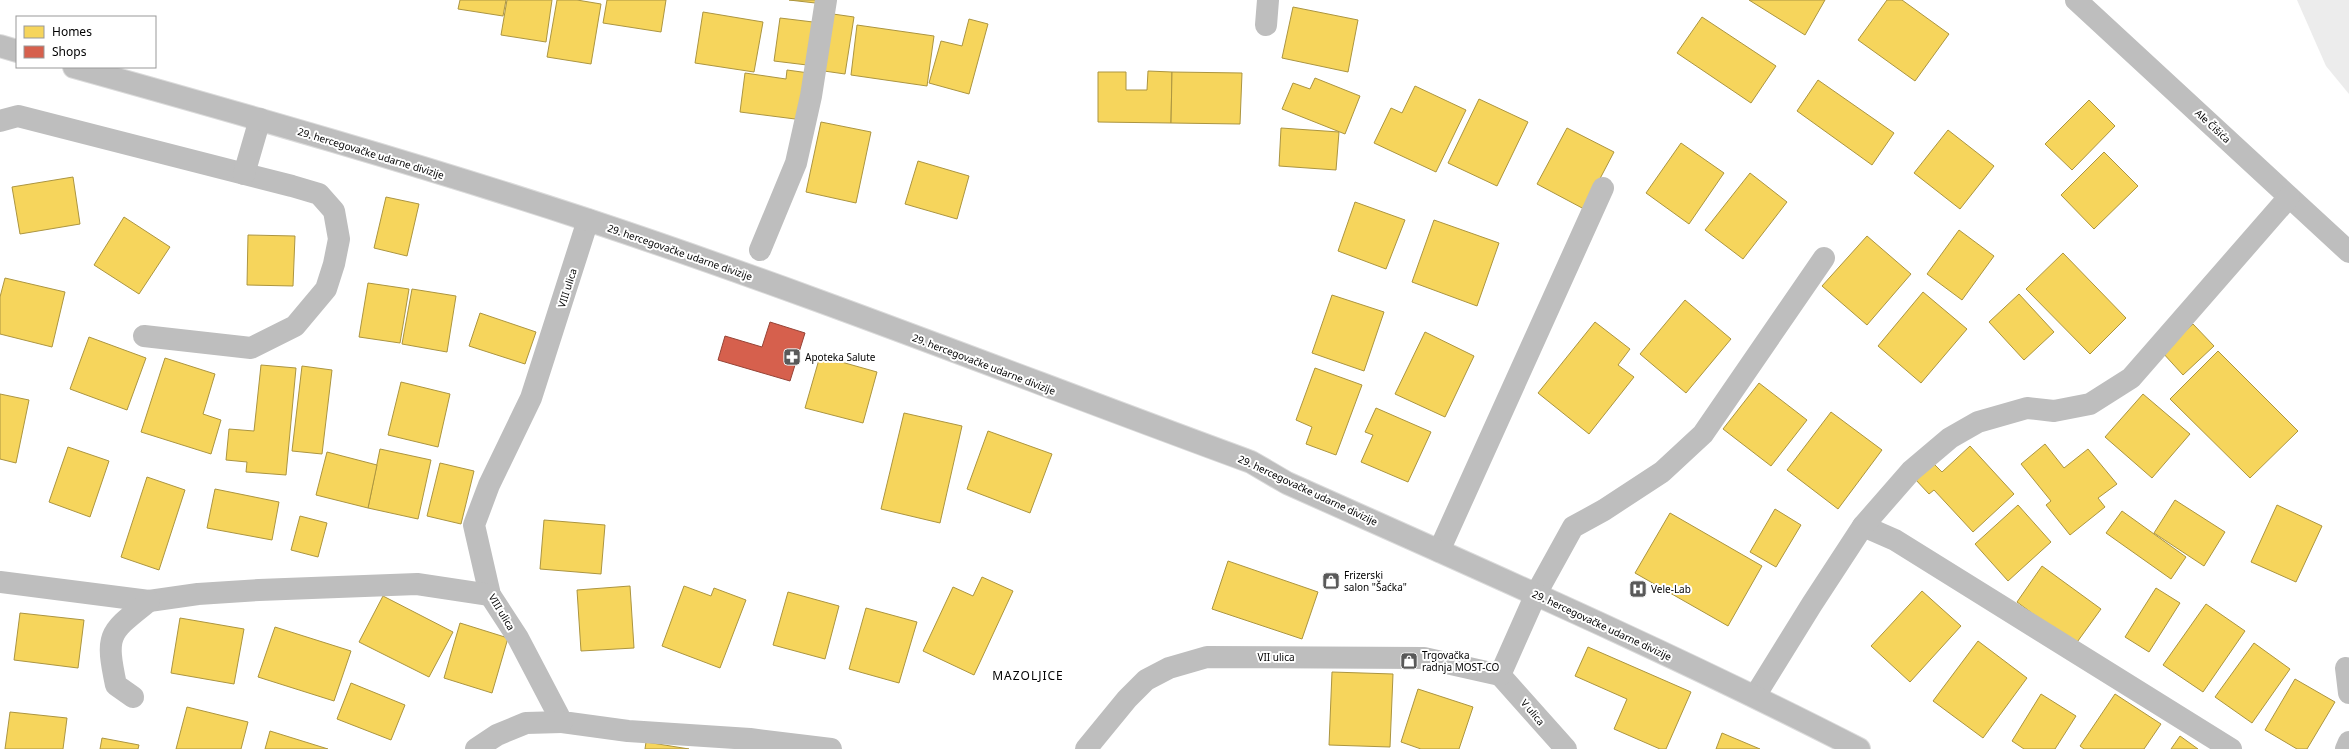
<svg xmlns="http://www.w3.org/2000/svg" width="2349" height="749" font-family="'Noto Sans',sans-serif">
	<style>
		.green { fill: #ececec }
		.homes { fill: #f6d55c; stroke: #ac9540 }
		.shops { fill: #d6604d; stroke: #964336 }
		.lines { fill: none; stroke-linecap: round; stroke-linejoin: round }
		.major-casing { stroke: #dbdbdb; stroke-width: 24 }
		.minor { stroke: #bebebe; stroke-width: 22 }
		.major { stroke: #bebebe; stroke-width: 22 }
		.labels { text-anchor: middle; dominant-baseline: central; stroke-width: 4; stroke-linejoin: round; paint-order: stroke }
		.street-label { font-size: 10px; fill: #000; stroke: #fff }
		.poi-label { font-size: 10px; fill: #000; stroke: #fff; text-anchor: start }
		.quarter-label { font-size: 12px; letter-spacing: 1px; fill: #000; stroke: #fff }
	</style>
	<rect width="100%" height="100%" fill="#fff"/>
	<!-- green -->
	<path class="green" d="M2297 0H2349V94L2326 66Z"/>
	<!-- homes -->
	<g class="homes">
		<path d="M460 0H506L503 16 458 9Z"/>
		<path d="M507 0H552L546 42 501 35Z"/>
		<path d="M557 0H577L601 4 591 64 547 57Z"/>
		<path d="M607 0H666L661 32 603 23Z"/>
		<path d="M789 0H824V4Z"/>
		<path d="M1749 0H1825L1805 35Z"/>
		<path d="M1887 0H1902L1949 34 1915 81 1858 40Z"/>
		<path d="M1293 7 1358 20 1348 72 1282 58Z"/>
		<path d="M703 12 763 22 754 72 695 63Z"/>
		<path d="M833 14 854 17 845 74 824 71Z"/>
		<path d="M1702 17 1776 66 1751 103 1677 53Z"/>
		<path d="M780 18 813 22 807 65 774 61Z"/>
		<path d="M969 19 988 24 969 94 929 83 941 41 962 46Z"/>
		<path d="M857 25 934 36 927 86 851 75Z"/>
		<path d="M787 70 809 73 803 120 740 112 745 73 786 79Z"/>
		<path d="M1148 71 1172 72 1171 123 1098 122V72H1126V90H1147Z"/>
		<path d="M1172 72 1242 73 1240 124 1171 123Z"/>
		<path d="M1315 78 1360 96 1345 134 1282 109 1293 83 1310 89Z"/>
		<path d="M1818 80 1894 133 1872 165 1797 111Z"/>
		<path d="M1415 86 1466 110 1436 172 1374 143 1391 108 1402 113Z"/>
		<path d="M1479 99 1528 122 1497 186 1448 163Z"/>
		<path d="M2089 100 2115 126 2072 170 2045 144Z"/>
		<path d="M821 122 871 132 856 203 806 192Z"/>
		<path d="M1281 128 1339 132 1336 170 1279 166Z"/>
		<path d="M1567 128 1614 152 1584 209 1537 184Z"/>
		<path d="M1948 130 1994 166 1960 209 1914 173Z"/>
		<path d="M1681 143 1724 173 1689 224 1646 193Z"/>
		<path d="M2104 152 2138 186 2094 229 2061 195Z"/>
		<path d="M918 161 969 176 957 219 905 204Z"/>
		<path d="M1750 173 1787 202 1743 259 1705 230Z"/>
		<path d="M73 177 80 224 20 234 12 187Z"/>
		<path d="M386 197 419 204 407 256 374 248Z"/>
		<path d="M1355 202 1405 220 1386 269 1338 251Z"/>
		<path d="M124 217 170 247 139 294 94 265Z"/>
		<path d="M1434 220 1499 243 1477 306 1412 282Z"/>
		<path d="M1959 230 1994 256 1962 300 1927 274Z"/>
		<path d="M248 235 295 236 293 286 247 285Z"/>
		<path d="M1867 236 1911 274 1867 325 1822 286Z"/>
		<path d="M2063 253 2126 318 2090 354 2026 289Z"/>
		<path d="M5 278 65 292 52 347 0 334V297Z"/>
		<path d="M368 283 409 289 400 343 359 337Z"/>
		<path d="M412 289 456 296 447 352 402 344Z"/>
		<path d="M1923 292 1967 329 1921 383 1878 346Z"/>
		<path d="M2019 294 2054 332 2024 360 1989 322Z"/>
		<path d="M1332 295 1384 312 1364 371 1312 353Z"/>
		<path d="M1685 300 1731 339 1686 393 1640 354Z"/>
		<path d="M480 313 536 332 525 364 469 346Z"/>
		<path d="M1595 322 1630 349 1618 365 1634 377 1589 434 1538 393Z"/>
		<path d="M2193 324 2214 346 2183 375 2162 352Z"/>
		<path d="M1425 332 1474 356 1445 417 1395 394Z"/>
		<path d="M89 337 146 358 127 410 70 389Z"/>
		<path d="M2218 351 2298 431 2250 478 2170 399Z"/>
		<path d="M820 356 877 372 863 423 805 408Z"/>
		<path d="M165 358 215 374 203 414 221 420 211 454 141 432Z"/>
		<path d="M261 365 296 368 286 475 246 472 247 462 226 460 229 429 254 431Z"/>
		<path d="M302 366 332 370 322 454 292 451Z"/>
		<path d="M1315 368 1362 385 1336 455 1306 444 1312 427 1296 420Z"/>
		<path d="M401 382 450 394 438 447 388 435Z"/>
		<path d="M1759 383 1807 420 1771 466 1723 429Z"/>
		<path d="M0 394 29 400 16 463 0 459Z"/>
		<path d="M2143 394 2190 434 2152 478 2105 437Z"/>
		<path d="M1376 408 1431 432 1408 482 1361 462 1373 435 1365 432Z"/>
		<path d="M1831 412 1882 450 1838 509 1787 470Z"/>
		<path d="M904 413 962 426 940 523 881 509Z"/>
		<path d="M988 431 1052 454 1030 513 967 489Z"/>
		<path d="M2045 444 2064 468 2088 449 2117 484 2098 498 2105 507 2070 535 2046 505 2051 501 2021 464Z"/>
		<path d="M1970 446 2014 494 1973 532 1934 490 1929 494 1915 479 1933 463 1942 472Z"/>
		<path d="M68 447 109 461 90 517 49 502Z"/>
		<path d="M380 449 431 460 418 519 368 508Z"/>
		<path d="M327 452 377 465 368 508 316 495Z"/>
		<path d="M440 463 474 471 461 524 427 516Z"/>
		<path d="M147 477 185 490 159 570 121 557Z"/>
		<path d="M215 489 279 502 272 540 207 528Z"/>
		<path d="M2175 500 2225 532 2204 566 2154 533Z"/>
		<path d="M2018 505 2051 542 2008 581 1975 544Z"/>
		<path d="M2277 505 2322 526 2296 582 2251 562Z"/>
		<path d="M1775 509 1801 525 1776 567 1750 552Z"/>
		<path d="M2122 511 2186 557 2171 579 2106 533Z"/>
		<path d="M1670 513 1762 566 1728 626 1635 573Z"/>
		<path d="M300 516 327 523 318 557 291 550Z"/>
		<path d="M544 520 605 525 601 574 540 569Z"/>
		<path d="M1228 561 1318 592 1302 639 1212 609Z"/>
		<path d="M2042 566 2101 609 2075 645 2017 602Z"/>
		<path d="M982 577 1013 591 974 675 923 651 953 587 973 596Z"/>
		<path d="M630 586 634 648 581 651 577 590Z"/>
		<path d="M684 586 711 596 714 588 746 600 720 668 662 646Z"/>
		<path d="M2156 588 2180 603 2149 652 2125 637Z"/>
		<path d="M1922 591 1961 626 1910 682 1871 646Z"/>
		<path d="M788 592 839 606 825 659 773 645Z"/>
		<path d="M383 596 453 632 429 677 359 642Z"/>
		<path d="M2206 604 2245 631 2203 692 2163 665Z"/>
		<path d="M866 608 917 622 899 683 849 669Z"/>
		<path d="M20 613 84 620 78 668 14 660Z"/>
		<path d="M180 618 244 629 234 684 171 673Z"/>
		<path d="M460 623 508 638 492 693 444 678Z"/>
		<path d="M275 627 351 651 334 701 258 677Z"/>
		<path d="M1978 641 2027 678 1983 738 1933 701Z"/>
		<path d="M2254 643 2290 669 2252 723 2215 697Z"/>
		<path d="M1588 647 1691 692 1666 749H1660L1614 729 1627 699 1575 676Z"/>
		<path d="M1332 672 1393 674 1390 747 1329 745Z"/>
		<path d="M2295 679 2335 702 2307 749H2297L2265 730Z"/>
		<path d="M351 683 405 705 391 740 337 719Z"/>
		<path d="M1418 689 1473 707 1459 749H1421L1401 742Z"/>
		<path d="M2041 694 2076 716 2055 749H2024L2012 741Z"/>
		<path d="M2115 694 2161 724 2144 749H2084L2080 746Z"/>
		<path d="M187 707 248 722 241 749H176Z"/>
		<path d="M10 712 67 718 63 749H5Z"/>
		<path d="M270 731 328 749H265Z"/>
		<path d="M1722 733 1760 749H1716Z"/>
		<path d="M2180 736 2198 749H2171Z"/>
		<path d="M102 738 139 745 138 749H100Z"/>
		<path d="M646 742 689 749H645Z"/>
	</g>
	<!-- shops -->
	<path class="shops" d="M770 322 805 333 790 381 718 360 725 336 762 347Z"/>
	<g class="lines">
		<defs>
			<g id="major">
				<path d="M0 46 17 51"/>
				<path d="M74 67C246 115 418 164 588 220 811 294 1030 381 1251 462L1287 483C1479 569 1672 653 1859 749"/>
			</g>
		</defs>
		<!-- major casing -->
		<use href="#major" class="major-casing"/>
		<!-- minor -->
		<g class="minor">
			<path d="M2076 0 2349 252"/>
			<path d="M1266 25 1268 0"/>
			<path d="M0 121 18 116 292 186 319 194 334 211 339 239 334 264 326 289 295 326 251 348 144 336"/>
			<path d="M244 174 260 119"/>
			<path d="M588 220 531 398 489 485 474 525 490 595 518 638 562 722 628 731 750 739 831 749"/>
			<path d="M760 250 796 163 811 96 826 0"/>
			<path d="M1863 526 1895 540 2231 749"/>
			<path d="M1439 551 1603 188"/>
			<path d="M0 582 149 601 198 594 259 590 417 584 490 595"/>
			<path d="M2346 668 2349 693"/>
			<path d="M1500 675 1536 594 1573 527 1604 510 1662 472 1703 434 1824 258"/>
			<path d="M1500 675 1566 749"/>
			<path d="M1755 696 1812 604 1863 526 1911 471 1950 438 1978 422 2027 408 2054 411 2090 404 2131 378 2289 197"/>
			<path d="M133 697 116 685C105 633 109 633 149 601"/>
			<path d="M476 749 497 735 526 723 562 722"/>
			<path d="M1086 749 1127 699 1146 680 1169 668 1207 657 1424 658 1500 675"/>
			<path d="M2346 749 2349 742"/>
		</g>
		<!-- major -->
		<use href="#major" class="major"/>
	</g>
	<!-- icons -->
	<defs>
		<symbol id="pharmacy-square" viewBox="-11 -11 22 22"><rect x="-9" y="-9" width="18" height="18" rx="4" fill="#595959" stroke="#fff"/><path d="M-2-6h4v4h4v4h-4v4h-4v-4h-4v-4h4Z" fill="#fff"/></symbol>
		<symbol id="shop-square" viewBox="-11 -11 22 22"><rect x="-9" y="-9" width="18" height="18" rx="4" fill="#595959" stroke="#fff"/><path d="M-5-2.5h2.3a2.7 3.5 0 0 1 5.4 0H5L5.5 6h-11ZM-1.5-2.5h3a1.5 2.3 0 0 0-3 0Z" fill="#fff"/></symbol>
		<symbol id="hospital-square" viewBox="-11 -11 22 22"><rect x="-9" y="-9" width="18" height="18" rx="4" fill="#595959" stroke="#fff"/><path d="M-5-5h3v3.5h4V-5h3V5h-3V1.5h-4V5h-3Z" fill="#fff"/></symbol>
	</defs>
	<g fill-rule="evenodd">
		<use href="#pharmacy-square" x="782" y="347" width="20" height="20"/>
		<use href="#shop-square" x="1321" y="571" width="20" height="20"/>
		<use href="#hospital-square" x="1628" y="579" width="20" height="20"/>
		<use href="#shop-square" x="1399" y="651" width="20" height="20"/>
	</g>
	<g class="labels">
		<!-- street labels -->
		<g class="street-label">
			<text transform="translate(2213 126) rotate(43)">Ale Čišića</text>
			<text transform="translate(371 153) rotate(17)">29. hercegovačke udarne divizije</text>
			<text transform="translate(680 252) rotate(19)">29. hercegovačke udarne divizije</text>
			<text transform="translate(567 288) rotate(-72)">VIII ulica</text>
			<text transform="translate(984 364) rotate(21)">29. hercegovačke udarne divizije</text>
			<text transform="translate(1308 490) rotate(25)">29. hercegovačke udarne divizije</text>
			<text transform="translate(502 612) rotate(59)">VIII ulica</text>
			<text transform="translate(1602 625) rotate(25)">29. hercegovačke udarne divizije</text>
			<text x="1276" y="657">VII ulica</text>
			<text transform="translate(1533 712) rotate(50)">V ulica</text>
		</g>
		<!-- poi labels -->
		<g class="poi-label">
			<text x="805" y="357">Apoteka Salute</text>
			<text x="1344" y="575">Frizerski<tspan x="1344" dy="12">salon "Šaćka"</tspan></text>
			<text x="1651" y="589">Vele-Lab</text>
			<text x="1422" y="655">Trgovačka<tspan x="1422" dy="12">radnja MOST-CO</tspan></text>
		</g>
		<!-- quarter labels -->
		<g class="quarter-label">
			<text x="1028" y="675">MAZOLJICE</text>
		</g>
	</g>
	<!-- legend -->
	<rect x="16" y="16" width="140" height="52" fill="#ffffff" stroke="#999999"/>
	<rect x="24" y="26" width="20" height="12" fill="#f6d55c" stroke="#999999"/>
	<text x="52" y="36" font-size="12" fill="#000000">Homes</text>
	<rect x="24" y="46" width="20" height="12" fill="#d6604d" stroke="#999999"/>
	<text x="52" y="56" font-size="12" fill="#000000">Shops</text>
</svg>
